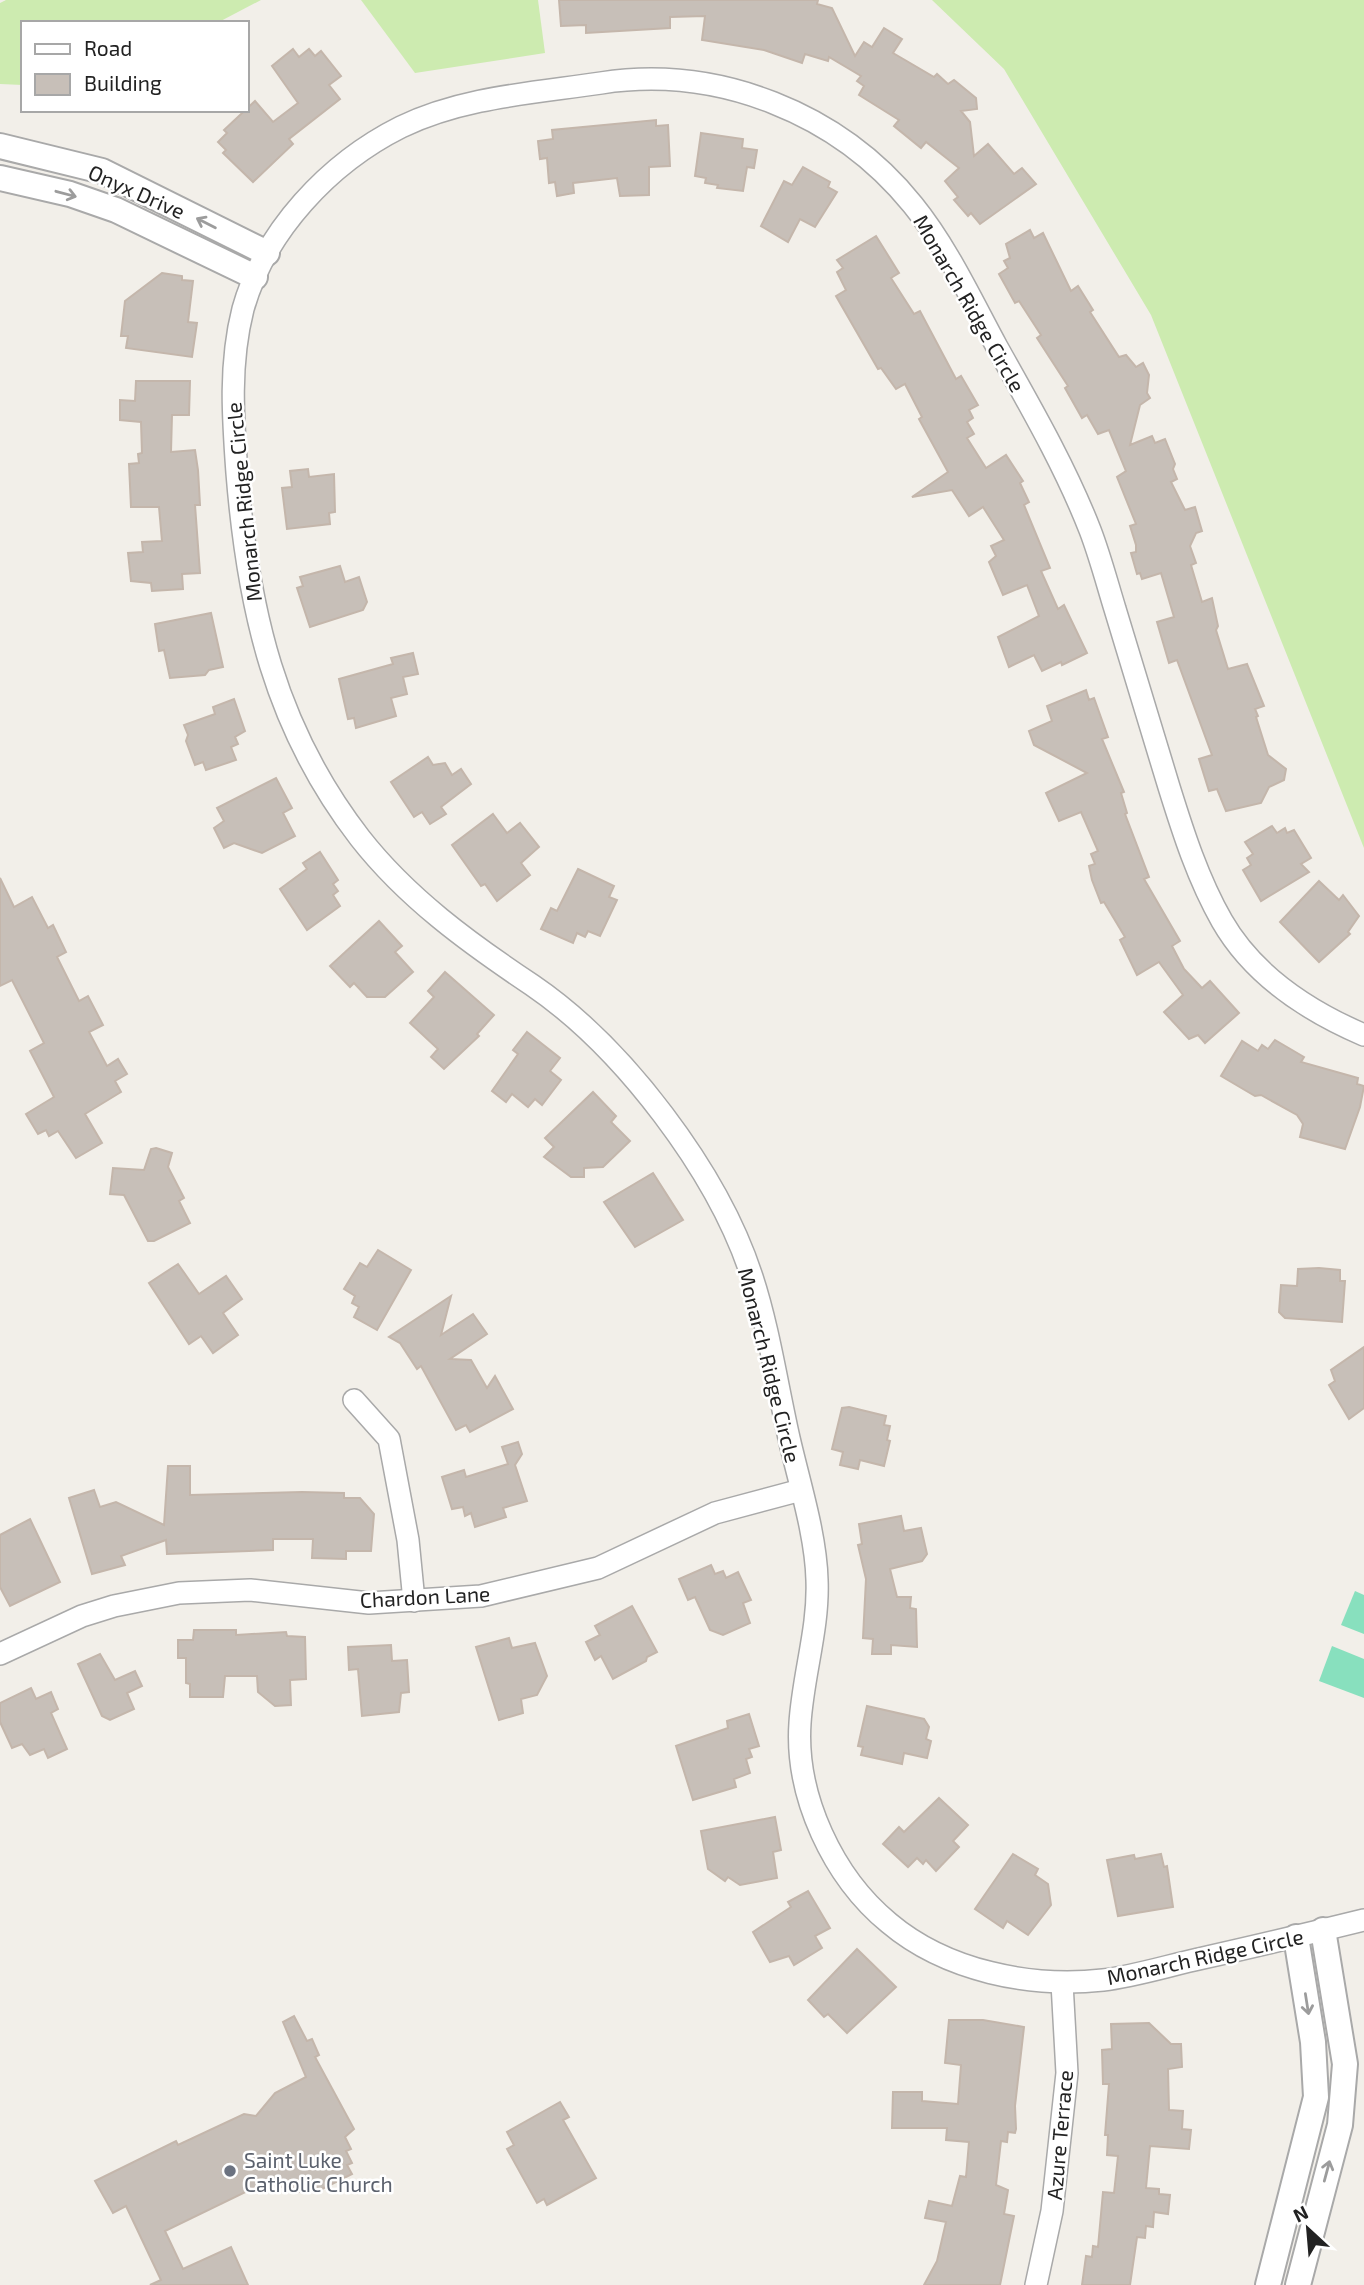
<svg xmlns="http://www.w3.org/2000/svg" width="1364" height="2285" font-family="'Exo 2',sans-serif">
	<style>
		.grass { fill: #cdebb0 }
		.pitch { fill: #88e0be }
		.building { fill: #c7bfb8; stroke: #c4b6ab; stroke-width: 2 }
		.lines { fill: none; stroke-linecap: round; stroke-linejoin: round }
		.minor-casing { stroke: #a9a9a9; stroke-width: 24 }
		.tertiary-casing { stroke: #a9a9a9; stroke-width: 28 }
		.minor { stroke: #fff; stroke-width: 21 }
		.tertiary { stroke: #fff; stroke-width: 24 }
		.oneway { stroke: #9c9c9c }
		.worship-dot { fill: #6b7280; stroke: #fff; stroke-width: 2.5 }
		.labels { text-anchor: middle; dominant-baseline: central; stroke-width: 5; stroke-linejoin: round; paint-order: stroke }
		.street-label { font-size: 21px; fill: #222; stroke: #fff }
		.worship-label { font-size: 21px; fill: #5b616d; stroke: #fff; text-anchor: start }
	</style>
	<rect width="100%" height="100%" fill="#f2efe9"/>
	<!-- grass -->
	<g class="grass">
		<path d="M6 0H261L217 23H23V85L0 84V3Z"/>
		<path d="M361 0H538L545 53 415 73Z"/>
		<path d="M932 0H1364V848L1151 315 1004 69Z"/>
	</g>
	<!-- pitch -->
	<g class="pitch">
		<path d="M1355 1591 1364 1595V1634L1341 1625Z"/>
		<path d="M1332 1646 1364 1659V1698L1319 1681Z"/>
	</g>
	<!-- building -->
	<g class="building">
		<path d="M559 0H818L817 4 832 8 855 56 864 42 872 47 884 28 902 39 893 53 934 77 937 74 948 84 954 80 976 98 977 109 961 111 970 122 974 156 988 144 1014 174 1022 168 1036 184 980 224 971 213 968 216 954 200 958 197 945 181 959 168 926 142 921 148 894 126 899 120 859 95 864 86 857 81 861 76 829 57 828 61 805 54 802 63 764 50 702 40 705 16 670 17V28L586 33V25L561 26Z"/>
		<path d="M293 49 299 57 309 49 315 56 321 51 341 76 329 85 340 99 289 139 293 144 253 182 223 153 226 150 218 142 227 133 224 130 255 101 273 122 298 103 272 66Z"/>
		<path d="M656 120V126L668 125 670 166 649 167V195L620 196 617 178 573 183 574 193 557 196 555 182 549 183 547 158 540 159 538 141 553 139 552 130Z"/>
		<path d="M701 133 743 139 742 148 757 150 754 168 747 167 743 191 717 188 718 185 705 183 706 178 695 176Z"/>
		<path d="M803 167 830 182 828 187 837 192 815 227 800 219 788 242 761 226 784 181 792 185Z"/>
		<path d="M1030 230 1034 238 1043 233 1071 291 1078 286 1093 310 1090 312 1119 357 1126 355 1136 367 1143 363 1149 375 1147 393 1150 398 1140 405 1130 445 1152 436 1155 443 1165 439 1175 464 1173 469 1177 479 1171 482 1185 510 1195 507 1202 531 1196 533 1190 546 1196 563 1191 565 1202 602 1212 598 1218 626 1216 630 1228 669 1247 664 1264 706 1255 709 1258 716 1256 717 1268 755 1286 769 1284 780 1269 787 1261 803 1226 811 1217 789 1209 791 1199 759 1212 755 1177 660 1169 663 1157 622 1174 617 1161 573 1142 579 1140 573 1137 574 1131 553 1136 552V545L1130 526 1136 524 1117 477 1126 471 1109 430 1098 434 1087 415 1082 418 1065 388 1068 386 1037 338 1041 335 1019 301 1015 303 999 274 1008 268 1004 261 1010 258 1006 244Z"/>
		<path d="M876 236 899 273 891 278 914 314 920 311 956 379 961 376 978 405 969 410 973 418 967 422 974 434 967 438 986 468 1006 455 1023 481 1020 483 1029 502 1024 505 1050 568 1041 571 1058 609 1064 605 1087 653 1062 665 1061 662 1042 671 1034 655 1009 667 998 637 1039 616 1027 585 1003 595 989 562 996 556 991 546 1004 540 983 507 969 516 952 490 912 497 948 472 919 419 922 417 905 384 896 389 881 368 878 369 836 296 846 290 837 272 843 268 837 260Z"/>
		<path d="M162 273 182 276V280L193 281 188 322 197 323 192 357 126 348 128 336H121L125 301Z"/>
		<path d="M136 381H190L189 415H172L171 452 195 450 198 470 200 505H195L200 573 182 574 183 589 152 591 151 583 131 581 128 553 143 552 142 542 162 541 159 507H131L129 464 139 463 138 454 142 453 141 422 120 420V400L135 401Z"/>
		<path d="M308 469 309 477 334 474 335 512 329 513 330 524 287 529 282 488 292 487 290 471Z"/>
		<path d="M340 566 345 582 359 577 367 602 363 610 310 627 297 588 303 586 300 577Z"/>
		<path d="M211 613 223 667 209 670 205 675 170 678 164 650 159 651 155 624Z"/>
		<path d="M413 653 418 674 403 677 407 694 391 698 396 716 356 728 354 718 348 719 339 679 393 664 391 658Z"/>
		<path d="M1086 690 1089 700 1094 698 1108 737 1102 739 1124 792 1121 793 1127 813 1125 814 1149 877 1144 879 1180 941 1172 946 1184 969 1202 988 1210 981 1239 1013 1205 1043 1198 1035 1189 1039 1164 1012 1183 995 1159 962 1137 975 1120 940 1125 937 1104 902 1101 903 1092 880 1089 866 1095 864 1091 854 1098 851 1081 812 1059 821 1046 793 1087 773 1034 745 1029 731 1052 721 1047 706Z"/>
		<path d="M234 699 245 731 235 737 238 744 231 747 236 760 206 770 203 762 195 765 186 741 188 735 184 725 215 714 213 707Z"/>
		<path d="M428 757 433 765 445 763 452 775 461 769 471 784 441 807 446 814 430 824 422 812 414 817 391 782Z"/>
		<path d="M276 778 292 808 283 813 295 836 262 853 234 843 224 848 214 828 224 821 217 808Z"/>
		<path d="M493 814 507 833 520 823 539 847 521 863 530 875 497 901 485 884 481 886 452 845Z"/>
		<path d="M1272 826 1277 833 1285 828 1287 833 1294 830 1311 858 1301 864 1309 872 1261 901 1243 870 1251 865 1247 858 1253 854 1245 842Z"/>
		<path d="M320 852 338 880 333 884 338 891 333 895 340 906 307 930 280 889 307 869 303 863Z"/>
		<path d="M578 869 614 886 609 897 617 900 600 936 588 931 585 937 577 933 573 943 541 929 551 908 557 911Z"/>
		<path d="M0 878 14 907 32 897 48 928 53 925 66 952 57 957 79 1001 88 996 103 1025 89 1032 107 1066 118 1059 127 1074 115 1081 121 1092 85 1114 102 1143 76 1158 58 1131 49 1136 46 1130 38 1134 26 1114 54 1097 30 1051 44 1043 12 980 0 986Z"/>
		<path d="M1319 881 1339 900 1343 895 1359 916 1348 932 1350 934 1319 962 1280 922Z"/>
		<path d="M379 921 402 946 395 952 413 972 385 997H367L354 983 350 987 330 966Z"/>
		<path d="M445 972 494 1015 477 1034 479 1036 444 1069 431 1057 438 1049 410 1023 434 997 428 991Z"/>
		<path d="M527 1032 560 1058 550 1071 561 1080 542 1105 535 1099 528 1107 512 1094 506 1102 492 1091 518 1054 513 1050Z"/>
		<path d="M1275 1040 1304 1057 1301 1062 1358 1078 1357 1084 1364 1086 1360 1107 1345 1149 1300 1137 1303 1124 1297 1115 1261 1095 1255 1096 1221 1076 1242 1041 1258 1051 1262 1045 1268 1049Z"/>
		<path d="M593 1092 616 1116 611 1122 630 1141 603 1167 584 1168V1177H571L544 1157 554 1147 545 1138Z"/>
		<path d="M156 1148 172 1153 168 1167 184 1198 179 1201 190 1223 154 1241H148L124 1195 110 1194 113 1168 144 1170 151 1149Z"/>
		<path d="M653 1173 683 1220 635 1247 604 1202Z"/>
		<path d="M378 1250 411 1270 377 1330 354 1317 359 1307 352 1303 355 1296 344 1289 360 1263 367 1267Z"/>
		<path d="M178 1264 199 1294 226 1276 242 1299 223 1313 238 1335 213 1353 201 1336 189 1344 149 1283Z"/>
		<path d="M1319 1268 1340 1270V1281H1345L1342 1322 1285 1318 1279 1312 1281 1285 1297 1286 1298 1269Z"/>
		<path d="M451 1296 441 1335 473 1314 487 1334 450 1359 471 1360 487 1388 495 1376 513 1409 470 1432 466 1425 456 1430 421 1366 417 1369 400 1343 389 1337Z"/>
		<path d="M1364 1347V1408L1349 1419 1329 1385 1335 1381 1331 1370Z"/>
		<path d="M849 1407 886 1416 884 1425 890 1426 887 1440 890 1441 884 1466 860 1460 858 1469 840 1465 843 1452 832 1449 842 1408Z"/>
		<path d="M518 1442 522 1454 515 1465 527 1501 503 1508 506 1517 475 1527 471 1513 465 1516 463 1507 452 1509 442 1477 464 1470 466 1477 508 1464 502 1447Z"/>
		<path d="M168 1466H190V1495L302 1492 344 1493V1498H360L374 1514 371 1551H346V1559L312 1558 313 1539H273V1550L167 1554 166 1540 121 1556 125 1565 92 1574 69 1498 94 1490 100 1507 116 1502 164 1525Z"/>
		<path d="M901 1516 904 1531 921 1528 927 1554 922 1561 890 1569 897 1597H911L910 1608 916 1609 917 1647 891 1645V1654H872L873 1639 863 1638 866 1579 858 1545 862 1544 859 1524Z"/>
		<path d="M30 1519 60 1582 10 1606 0 1587V1535Z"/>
		<path d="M711 1565 715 1574 723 1571 726 1578 738 1572 751 1600 743 1603 750 1623 723 1635 710 1630 695 1597 688 1600 679 1579Z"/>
		<path d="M632 1606 657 1652 647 1657 646 1661 613 1679 601 1656 595 1660 586 1642 600 1635 595 1626Z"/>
		<path d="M194 1630H236V1635L286 1632 287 1636 305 1637 306 1679 290 1680 291 1705 275 1706 258 1692 257 1676H225L223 1697H190V1684L186 1683V1658H178V1640H193Z"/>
		<path d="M509 1638 512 1648 535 1643 547 1676 537 1695 521 1699 523 1713 499 1720 476 1647Z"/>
		<path d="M391 1645 392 1661 407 1660 409 1692 401 1693 399 1712 362 1716 358 1669 349 1670 348 1647Z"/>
		<path d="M100 1654 115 1680 135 1671 142 1686 127 1693 134 1709 110 1720 102 1716 78 1664Z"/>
		<path d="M31 1688 36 1699 51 1692 58 1709 51 1713 67 1749 48 1758 44 1749 30 1755 22 1744 12 1748 0 1722V1703Z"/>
		<path d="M867 1706 924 1719 929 1727 926 1739 931 1741 927 1758 904 1753 902 1764 861 1755 863 1747 858 1746Z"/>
		<path d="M749 1714 759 1746 749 1749 752 1757 746 1759 750 1773 734 1779 736 1787 693 1800 676 1746 728 1728 727 1721Z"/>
		<path d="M939 1798 968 1825 953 1841 959 1847 936 1871 926 1860 923 1864 917 1858 908 1867 883 1844 899 1827 904 1832Z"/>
		<path d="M775 1817 781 1850 773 1852 777 1878 740 1885 728 1877 725 1881 708 1869 701 1831Z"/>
		<path d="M1013 1854 1038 1869 1035 1875 1048 1884 1051 1905 1028 1935 1007 1921 1003 1928 975 1909Z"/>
		<path d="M1161 1854 1164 1867 1167 1866 1173 1907 1118 1916 1107 1860 1134 1855 1135 1859Z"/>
		<path d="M808 1891 830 1928 815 1936 822 1948 794 1965 789 1956 770 1962 753 1932 791 1907 788 1902Z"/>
		<path d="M857 1949 896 1987 847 2033 828 2014 824 2017 808 2000Z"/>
		<path d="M294 2016 307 2041 312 2039 319 2055 315 2057 354 2129 345 2137 351 2149 346 2151 352 2163 347 2165 352 2174 320 2190 305 2192H293L268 2181 165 2231 183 2269 231 2247 248 2285H150L161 2280 126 2206 113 2213 95 2181 176 2141 178 2145 244 2114 256 2116 275 2093 306 2077 283 2022Z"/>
		<path d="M949 2020H983L1024 2027 1015 2106 1016 2129 1015 2133 1008 2132 1007 2142 1001 2141 996 2185 1008 2190 1004 2214 1014 2216 1000 2285H924L937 2261 946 2222 925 2218 929 2201 952 2206 960 2176 966 2177 969 2142 946 2140 947 2128H892L893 2092H922V2101L958 2104 961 2065 945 2063Z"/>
		<path d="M1149 2023 1171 2044H1181L1182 2067 1168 2069 1169 2110 1183 2111 1182 2129 1191 2130 1189 2149 1150 2146 1146 2188 1159 2189V2194L1170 2195 1168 2214 1154 2212 1153 2227 1146 2226 1145 2238 1137 2237 1130 2285H1082L1086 2256 1092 2257 1093 2246 1098 2247 1103 2192 1114 2193 1118 2156 1107 2155 1108 2135H1105L1109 2084H1103L1102 2050 1112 2049 1111 2024Z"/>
		<path d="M560 2102 569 2117 563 2120 596 2178 547 2205 544 2199 537 2203 507 2149 514 2145 507 2132Z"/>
	</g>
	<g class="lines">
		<defs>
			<g id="minor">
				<path d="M1364 1035C1308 1011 1253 975 1222 921 1198 879 1183 832 1169 787 1151 727 1133 668 1115 609 1107 583 1100 556 1090 530 1065 466 1030 406 997 347 971 299 947 247 913 205 839 113 718 65 601 83 534 93 463 97 401 127 329 163 265 231 243 309 229 364 233 418 237 473 248 610 275 728 360 838 407 898 469 943 532 985 623 1047 718 1172 752 1277 769 1329 777 1385 789 1438 799 1482 816 1535 817 1580 819 1628 803 1675 800 1723 795 1796 833 1877 889 1923 946 1971 1030 1988 1103 1980 1136 1976 1170 1965 1203 1958 1257 1946 1311 1933 1364 1920"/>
				<path d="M354 1400 389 1439 408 1540 414 1601"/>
				<path d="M0 1654 82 1616 114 1606 179 1593 250 1590 369 1603 481 1596 598 1568 715 1513 801 1490"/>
				<path d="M1036 2285 1052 2211 1067 2073 1062 1983"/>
			</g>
			<g id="tertiary">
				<path d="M0 146 102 171 267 253"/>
				<path d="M0 178 70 194 116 210 255 277"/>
				<path d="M1268 2285 1316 2097 1313 2042 1296 1937"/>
				<path d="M1298 2285 1340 2125 1345 2064 1323 1930"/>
			</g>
		</defs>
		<!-- minor casing -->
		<use href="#minor" class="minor-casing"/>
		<!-- tertiary casing -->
		<use href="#tertiary" class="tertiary-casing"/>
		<!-- minor -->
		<use href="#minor" class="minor"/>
		<!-- tertiary -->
		<use href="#tertiary" class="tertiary"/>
	</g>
	<!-- one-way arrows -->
	<defs><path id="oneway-shaft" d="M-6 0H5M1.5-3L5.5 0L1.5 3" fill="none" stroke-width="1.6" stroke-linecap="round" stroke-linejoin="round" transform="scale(1.75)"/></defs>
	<g class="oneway">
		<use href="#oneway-shaft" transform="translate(66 194) rotate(15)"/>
		<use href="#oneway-shaft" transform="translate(206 223) rotate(-153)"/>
		<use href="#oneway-shaft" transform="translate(1307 2004) rotate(81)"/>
		<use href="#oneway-shaft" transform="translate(1327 2171) rotate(-75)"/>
	</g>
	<!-- markers -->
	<circle class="worship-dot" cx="230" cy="2171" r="7"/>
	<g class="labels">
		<!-- street labels -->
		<g class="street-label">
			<text transform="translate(137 191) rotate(24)">Onyx Drive</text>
			<text transform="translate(970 303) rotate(60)">Monarch Ridge Circle</text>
			<text transform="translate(243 502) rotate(-96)">Monarch Ridge Circle</text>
			<text transform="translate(770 1365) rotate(76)">Monarch Ridge Circle</text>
			<text transform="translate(425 1596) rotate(-3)">Chardon Lane</text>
			<text transform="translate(1205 1956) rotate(-12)">Monarch Ridge Circle</text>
			<text transform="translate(1059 2135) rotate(-85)">Azure Terrace</text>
		</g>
		<!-- worship labels -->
		<g class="worship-label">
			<text x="244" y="2159">Saint Luke<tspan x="244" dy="24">Catholic Church</tspan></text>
		</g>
	</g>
	<!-- legend -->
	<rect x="21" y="21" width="228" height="91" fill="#ffffff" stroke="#a7a7a7" stroke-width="2"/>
	<rect x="35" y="44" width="35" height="10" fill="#ffffff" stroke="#a7a7a7" stroke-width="2"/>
	<text x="84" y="56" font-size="21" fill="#222222">Road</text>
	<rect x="35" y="74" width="35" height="21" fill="#c7bfb8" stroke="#a7a7a7" stroke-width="2"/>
	<text x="84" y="91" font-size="21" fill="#222222">Building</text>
	<!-- north arrow -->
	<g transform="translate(1308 2229) rotate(334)" stroke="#ffffff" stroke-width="5" paint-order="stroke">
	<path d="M0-5L12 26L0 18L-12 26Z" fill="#222222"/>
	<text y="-10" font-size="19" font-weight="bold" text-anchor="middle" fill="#222222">N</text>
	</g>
</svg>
